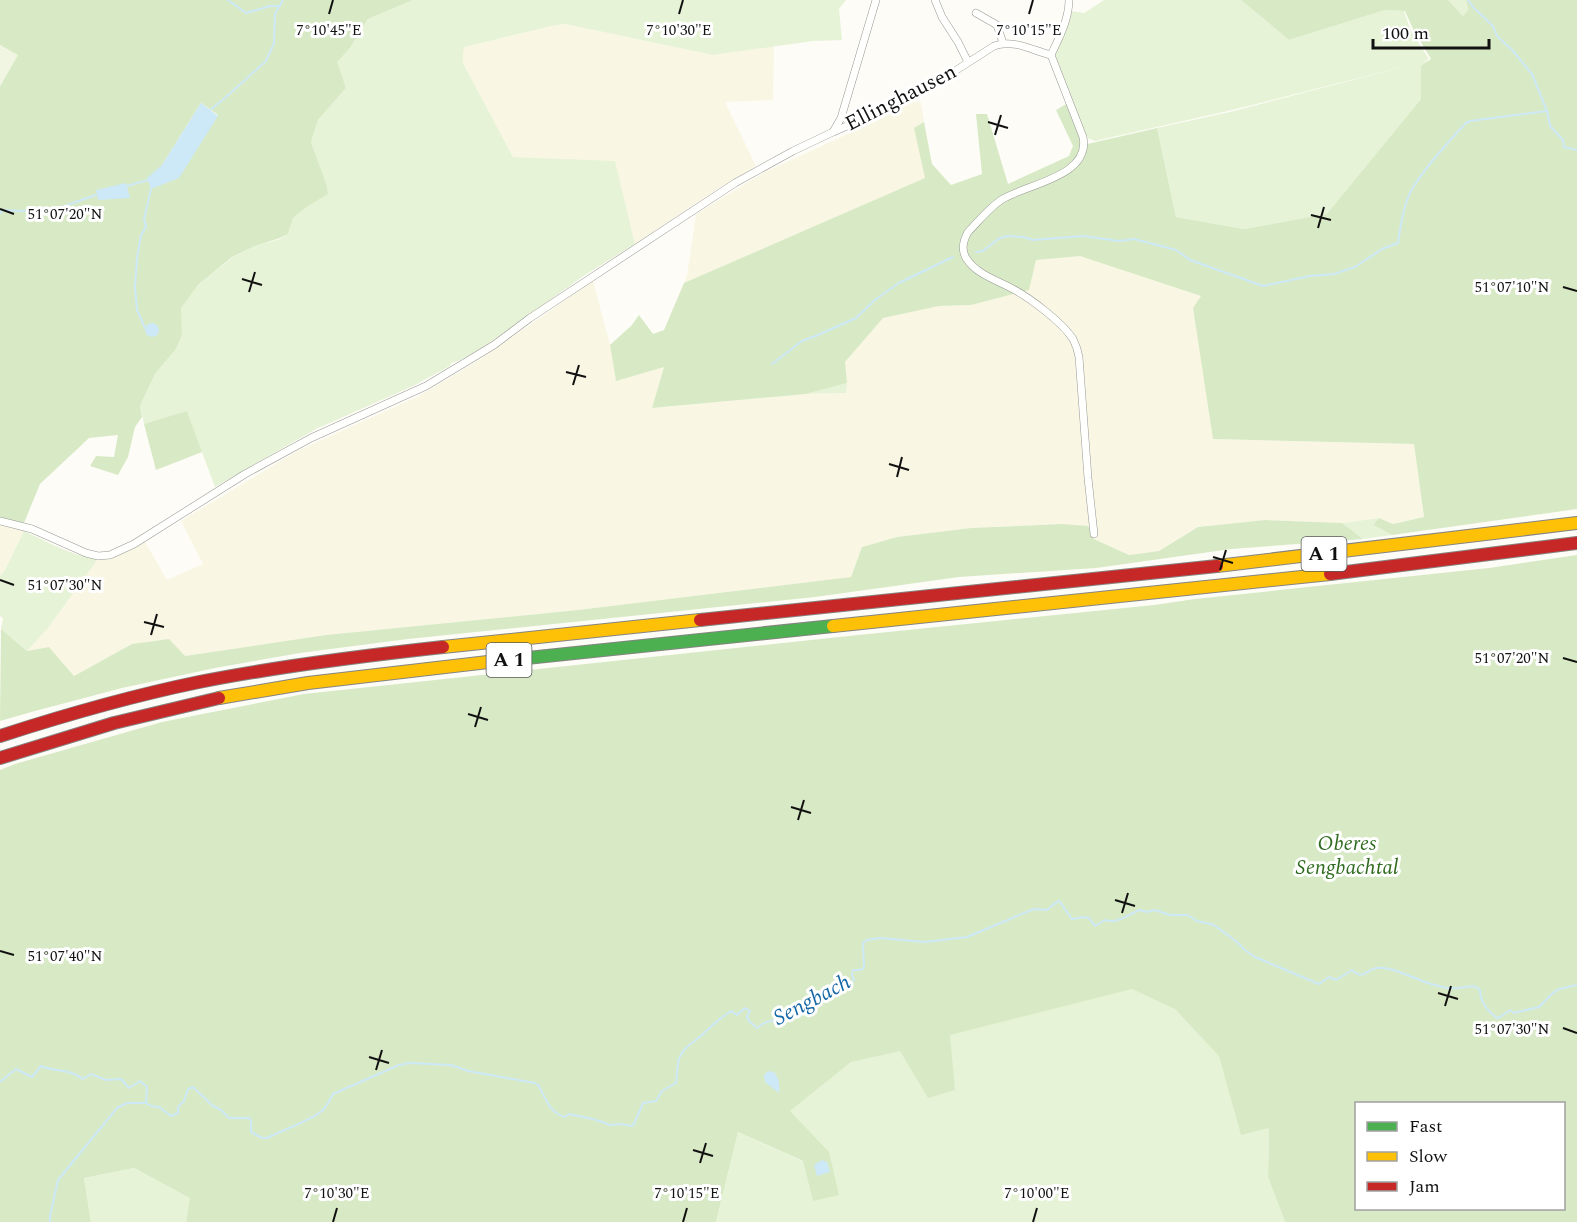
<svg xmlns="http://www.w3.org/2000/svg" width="1577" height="1222" font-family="Spectral,serif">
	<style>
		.farmland { fill: #f9f7e4 }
		.green { fill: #e7f3d7; fill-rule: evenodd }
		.forest { fill: #d8eac5; fill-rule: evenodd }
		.pitch { fill: #f0f6e1 }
		.water { fill: #cde8f7 }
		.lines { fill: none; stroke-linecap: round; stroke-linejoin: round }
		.stream { stroke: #cde8f7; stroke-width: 2 }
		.street-casing { stroke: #979795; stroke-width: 8 }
		.fast-casing { stroke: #858482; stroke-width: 14 }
		.slow-casing { stroke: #858482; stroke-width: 14 }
		.jam-casing { stroke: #858482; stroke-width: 14 }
		.street { stroke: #fffffe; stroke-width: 7 }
		.fast { stroke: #4caf50; stroke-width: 12 }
		.slow { stroke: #ffc107; stroke-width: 12 }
		.jam { stroke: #c62828; stroke-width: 12 }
		.ticks { fill: none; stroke: #111; stroke-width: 2 }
		.labels { text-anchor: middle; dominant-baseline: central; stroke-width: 6; stroke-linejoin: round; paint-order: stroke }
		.shield { fill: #fff; stroke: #585858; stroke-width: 1.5 }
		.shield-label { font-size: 20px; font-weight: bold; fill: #111 }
		.street-label { font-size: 21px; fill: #111; stroke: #fff }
		.park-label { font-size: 21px; font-style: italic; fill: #2f6b1f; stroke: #fff }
		.water-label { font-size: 22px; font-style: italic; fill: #1768a6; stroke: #fff }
		.ticks-label { font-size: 15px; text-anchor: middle; fill: #111; stroke: #fff; stroke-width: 6; stroke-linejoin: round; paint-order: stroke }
	</style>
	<rect width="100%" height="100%" fill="#fdfcf7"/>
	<!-- farmland -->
	<g class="farmland">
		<path d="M565 24 713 55 774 46 773 100 725 102 756 166 719 188 635 244 615 162 513 157 463 63V51L465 47 551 26Z"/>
		<path d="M910 99 921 103 924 122 915 128 926 178 684 283 687 276 696 214 765 172 889 115Z"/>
		<path d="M1080 255 1201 296 1213 439 1414 444 1424 517 1393 524 1379 518 1342 523 1265 520 1198 527 1159 551 1129 555 1062 524 971 528 897 537 862 547 851 577 578 610 326 635 185 656 132 644 74 676 49 647 27 651 48 628 98 559 145 542 167 580 203 564 181 521 299 450 419 396 476 362 593 281 610 345 616 380 664 366 653 408 806 394 846 393 845 362 882 318 939 306 971 305 1036 260Z"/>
		<path d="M0 518 24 523V531L5 570 0 576Z"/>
	</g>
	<!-- green -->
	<g class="green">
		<path d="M413 0H846L839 9 842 40 813 41 713 55 565 24 551 26 465 47 463 51V63L513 157 615 161 635 244 585 275 481 349 458 361 451 363 450 366 413 386 316 429 215 487 187 412 144 424 140 406 155 374 176 349 182 335 180 308 198 285 233 257 255 246 280 239 288 234 293 218 308 206 326 183 311 142 318 120 346 88 336 62 350 48 368 19Z"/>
		<path d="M1104 0H1241L1289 40 1385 10 1404 11 1411 31 1429 59 1423 62 1431 60 1421 66V99L1328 214 1244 229 1176 217 1157 128 1234 111 1422 62 1232 110 1095 141 1085 137 1055 55 1071 11 1084 13Z"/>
		<path d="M1448 0H1466L1468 10 1463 16Z"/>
		<path d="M847 383 846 393 806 394Z"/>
		<path d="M1379 518 1373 525 1392 535 1363 539 1342 523Z"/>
		<path d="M24 531C48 542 72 556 98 559L48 628 27 651 1 629 3 618 0 616V576L5 570Z"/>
		<path d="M1509 573 1577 1222H1287L1269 1127 1268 1177 1285 1222H716L738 1132 802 1161 828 1152 789 1111 851 1062ZM1356 1104H1564V1208H1356Z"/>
		<path d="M134 1168 191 1198 186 1222H91L84 1178Z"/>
	</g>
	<!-- forest -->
	<g class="forest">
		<path d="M0 0H413L368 19 350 48 337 62 346 88 318 120 311 142 326 183 328 194 308 206 293 218 288 234 280 238 255 246 232 257 198 285 181 308 182 335 176 349 155 374 140 406 142 417 135 427 128 457 118 475 90 466 96 456 114 457 118 435 89 438 40 484 24 523 0 518V86L17 56 0 45ZM201 103 218 115 162 165Z"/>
		<path d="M1241 0H1448L1463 16 1468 10 1466 0H1577V509L1392 535 1373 525 1379 518 1393 524 1424 517 1414 444 1213 439 1193 308 1201 296 1080 256 1036 260 1029 290 971 305 939 306 883 318 845 362 847 383 806 394 652 408 664 367 616 381 610 345 632 325 639 315 653 334 664 330 684 283 925 178 914 128 924 122 932 164 951 185 982 174 976 114H987L1008 184 1069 156 1073 146 1056 110 1068 103 1083 145 1157 128 1176 217 1244 229 1327 214 1421 99V66L1431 59 1413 29 1405 11 1385 10 1289 40Z"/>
		<path d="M187 411 202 452 156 470 144 424Z"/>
		<path d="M1265 520 1342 523 1363 539 1231 549 1096 568 959 577 815 597 408 639 300 653 215 668 122 688 35 711 0 721 1 629 27 651 49 647 74 676 132 644 169 639 185 656 326 635 578 610 851 577 862 547 897 537 971 528 1062 524 1088 526 1094 539 1129 555 1159 551 1198 527Z"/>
		<path d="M1577 555V1222H1285L1268 1177 1269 1128 1241 1135 1219 1056 1175 1009 1132 989 950 1035 955 1090 928 1098 900 1051 851 1062 790 1111 829 1152 839 1195 813 1201 803 1161 738 1132 716 1222H186L190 1198 134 1168 84 1178 91 1222H0V770L15 764 162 722 304 694 839 637 1154 605 1195 599 1489 568ZM1356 1104H1564V1208H1356Z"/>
	</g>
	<!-- pitch -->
	<path class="pitch" d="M0 45 18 55 0 86Z"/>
	<!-- water -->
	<g class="water">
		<path d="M201 103 218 116 179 178 151 189 147 178 162 165Z"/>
		<path d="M126 183 130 198 98 200 96 190Z"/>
		<circle cx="152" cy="330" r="7"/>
		<path d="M768 1071 774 1072C779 1078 780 1085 779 1093L765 1082 764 1075Z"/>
		<path d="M822 1160 827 1162 830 1172 817 1176 814 1165Z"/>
	</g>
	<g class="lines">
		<!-- stream -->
		<g class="stream">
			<path d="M228 0 246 13 270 6H280"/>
			<path d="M1468 0 1473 7 1493 26 1497 36 1513 51 1532 74 1547 111 1550 126 1563 140 1564 147 1577 150"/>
			<path d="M210 110 225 98 266 61 274 43 275 14 283 0"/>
			<path d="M127 186 148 180"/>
			<path d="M0 213 3 210 22 211 56 209 96 195"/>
			<path d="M976 252 983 251 998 239 1007 236 1023 237 1033 240 1083 236 1119 241 1134 239 1176 250 1190 260 1263 286 1310 276 1334 274 1355 267 1382 249 1398 243C1400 228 1404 202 1412 189 1427 165 1447 143 1466 123L1470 121 1547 111"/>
			<path d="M145 328 137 310 135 287 137 258 141 235 146 227 144 219 151 189"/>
			<path d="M772 364 802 341 818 335 856 318 876 299 899 283 953 257"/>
			<path d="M0 1082 16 1069 32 1077 41 1066C55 1072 71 1069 83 1079L91 1074 106 1080 121 1079 129 1088 140 1081 147 1087 146 1103 151 1106 159 1107 171 1116 178 1113V1107L184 1101 188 1089 193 1087 213 1106 221 1110 229 1118H250L251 1121V1132L262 1138H267C282 1130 311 1121 323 1110 327 1106 330 1100 333 1094L399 1065 410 1063 451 1065 468 1071 535 1083 539 1086C545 1098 550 1113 565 1117L569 1114C580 1117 601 1119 609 1125L620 1124 632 1126 634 1124 643 1103 656 1101 662 1091 676 1083C677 1076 677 1067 679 1059 683 1047 693 1043 702 1035 712 1026 718 1019 731 1011L737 1015 745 1008 750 1011 747 1017 749 1021 757 1028 766 1022 776 1020 788 1009 805 1005 816 995 826 998 828 995 830 988 833 987 841 989 854 980 852 975 853 970H861L864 967 863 943 867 940 880 938 925 942 967 937 1034 909 1047 910 1058 901 1060 902 1072 919 1083 917 1089 918 1095 926 1105 920C1119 924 1128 914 1140 910L1147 912 1155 910 1170 915H1188L1197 921 1214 925 1237 942 1245 950 1255 957 1319 984 1329 977 1336 980 1352 970C1364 981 1365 970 1376 968 1391 965 1420 982 1435 985 1441 987 1451 989 1458 988 1467 988 1473 983 1480 990 1480 1002 1487 1010 1497 1018L1500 1017 1510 1010 1514 1013 1539 1007 1553 993 1559 989 1577 985"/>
			<path d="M50 1222V1216L58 1180 117 1108 127 1103H145"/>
		</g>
		<defs>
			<g id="street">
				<path d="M935 0 942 17 958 42 968 62"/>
				<path d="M1069 0C1069 19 1059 38 1051 55L1083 137C1091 177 1026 184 1001 200 989 208 978 222 968 232 963 241 961 249 966 258 977 275 997 280 1013 289 1030 298 1062 322 1073 339 1076 345 1078 351 1079 357L1088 478 1094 534"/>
				<path d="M976 13 997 25 1003 43"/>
				<path d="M833 132 879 112 941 80 994 46C1014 39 1031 50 1051 55"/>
				<path d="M0 521 32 529 86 553 98 556 110 555 134 544 245 474 311 438 426 386 494 345 530 318 735 183 793 151 833 132 841 118 876 0"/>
			</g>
			<path id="fast" d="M488 662 833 626"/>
			<g id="slow">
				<path d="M1217 566 1577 523"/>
				<path d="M833 626 1330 574"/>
				<path d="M443 647 700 620"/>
				<path d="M219 698 308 683 488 662"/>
			</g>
			<g id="jam">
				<path d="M1330 574 1577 543"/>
				<path d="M700 620 1217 566"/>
				<path d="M0 736C65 715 131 696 199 682 279 666 361 656 443 647"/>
				<path d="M0 758 114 723 219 698"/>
			</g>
		</defs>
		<!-- street casing -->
		<use href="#street" class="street-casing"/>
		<!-- fast casing -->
		<use href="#fast" class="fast-casing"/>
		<!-- slow casing -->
		<use href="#slow" class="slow-casing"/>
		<!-- jam casing -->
		<use href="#jam" class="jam-casing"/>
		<!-- street -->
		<use href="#street" class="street"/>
		<!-- fast -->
		<use href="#fast" class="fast"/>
		<!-- slow -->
		<use href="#slow" class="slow"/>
		<!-- jam -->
		<use href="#jam" class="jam"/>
	</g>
	<!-- ticks -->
	<path class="ticks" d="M329 14 333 0M679 14 683 0M1029 14 1033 0M988 122 1008 128M995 135 1001 115M0 209 14 214M1311 215 1331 220M1318 228 1324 207M242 279 262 285M1563 287 1577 291M249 292 255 272M566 372 586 377M573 385 579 365M889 464 909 470M897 477 902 457M1213 557 1233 563M1220 570 1226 550M0 580 14 585M144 622 164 627M151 635 157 614M1563 658 1577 662M468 714 488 720M475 727 481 707M791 807 811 813M798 820 804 800M1115 900 1135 906M1122 913 1128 893M0 951 14 955M1438 993 1458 999M1445 1006 1451 986M1563 1028 1577 1033M369 1057 389 1063M376 1070 382 1050M693 1150 713 1156M700 1163 706 1143M333 1222 337 1208M683 1222 687 1208M1033 1222 1037 1208"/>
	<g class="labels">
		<!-- shield labels -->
		<g class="shield">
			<rect x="1301.5" y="537" width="45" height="34" rx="4.5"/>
			<rect x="486.5" y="643" width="45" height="34" rx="4.5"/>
		</g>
		<g class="shield-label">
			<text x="1324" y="554">A 1</text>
			<text x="509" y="660">A 1</text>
		</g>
		<!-- street labels -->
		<g class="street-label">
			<text transform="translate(901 98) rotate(-27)">Ellinghausen</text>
		</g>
		<!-- park labels -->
		<g class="park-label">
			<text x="1347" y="844">Oberes<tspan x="1347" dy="24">Sengbachtal</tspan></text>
		</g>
		<!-- water labels -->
		<g class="water-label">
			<text transform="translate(812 1000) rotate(-28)">Sengbach</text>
		</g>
	</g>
	<g class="ticks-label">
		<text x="329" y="35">7°10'45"E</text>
		<text x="679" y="35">7°10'30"E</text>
		<text x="1029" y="35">7°10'15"E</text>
		<text x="65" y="219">51°07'20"N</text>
		<text x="1512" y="292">51°07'10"N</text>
		<text x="65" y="590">51°07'30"N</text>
		<text x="1512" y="663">51°07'20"N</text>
		<text x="65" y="961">51°07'40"N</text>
		<text x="1512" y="1034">51°07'30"N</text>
		<text x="337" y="1198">7°10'30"E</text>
		<text x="687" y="1198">7°10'15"E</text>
		<text x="1037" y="1198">7°10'00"E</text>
	</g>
	<!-- legend -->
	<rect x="1355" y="1102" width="210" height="108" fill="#ffffff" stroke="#a0a0a0" stroke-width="1.5"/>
	<rect x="1367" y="1122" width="30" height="9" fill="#4caf50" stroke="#a0a0a0" stroke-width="1.5"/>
	<text x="1409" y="1132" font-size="18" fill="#111111">Fast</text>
	<rect x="1367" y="1152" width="30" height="9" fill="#ffc107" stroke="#a0a0a0" stroke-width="1.5"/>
	<text x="1409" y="1162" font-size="18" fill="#111111">Slow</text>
	<rect x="1367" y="1182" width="30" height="9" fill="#c62828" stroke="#a0a0a0" stroke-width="1.5"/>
	<text x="1409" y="1192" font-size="18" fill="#111111">Jam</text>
	<!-- scale -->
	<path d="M1373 39v9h116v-9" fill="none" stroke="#111111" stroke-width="3"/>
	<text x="1382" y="39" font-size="18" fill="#111111" stroke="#ffffff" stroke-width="4.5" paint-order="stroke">100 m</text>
</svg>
